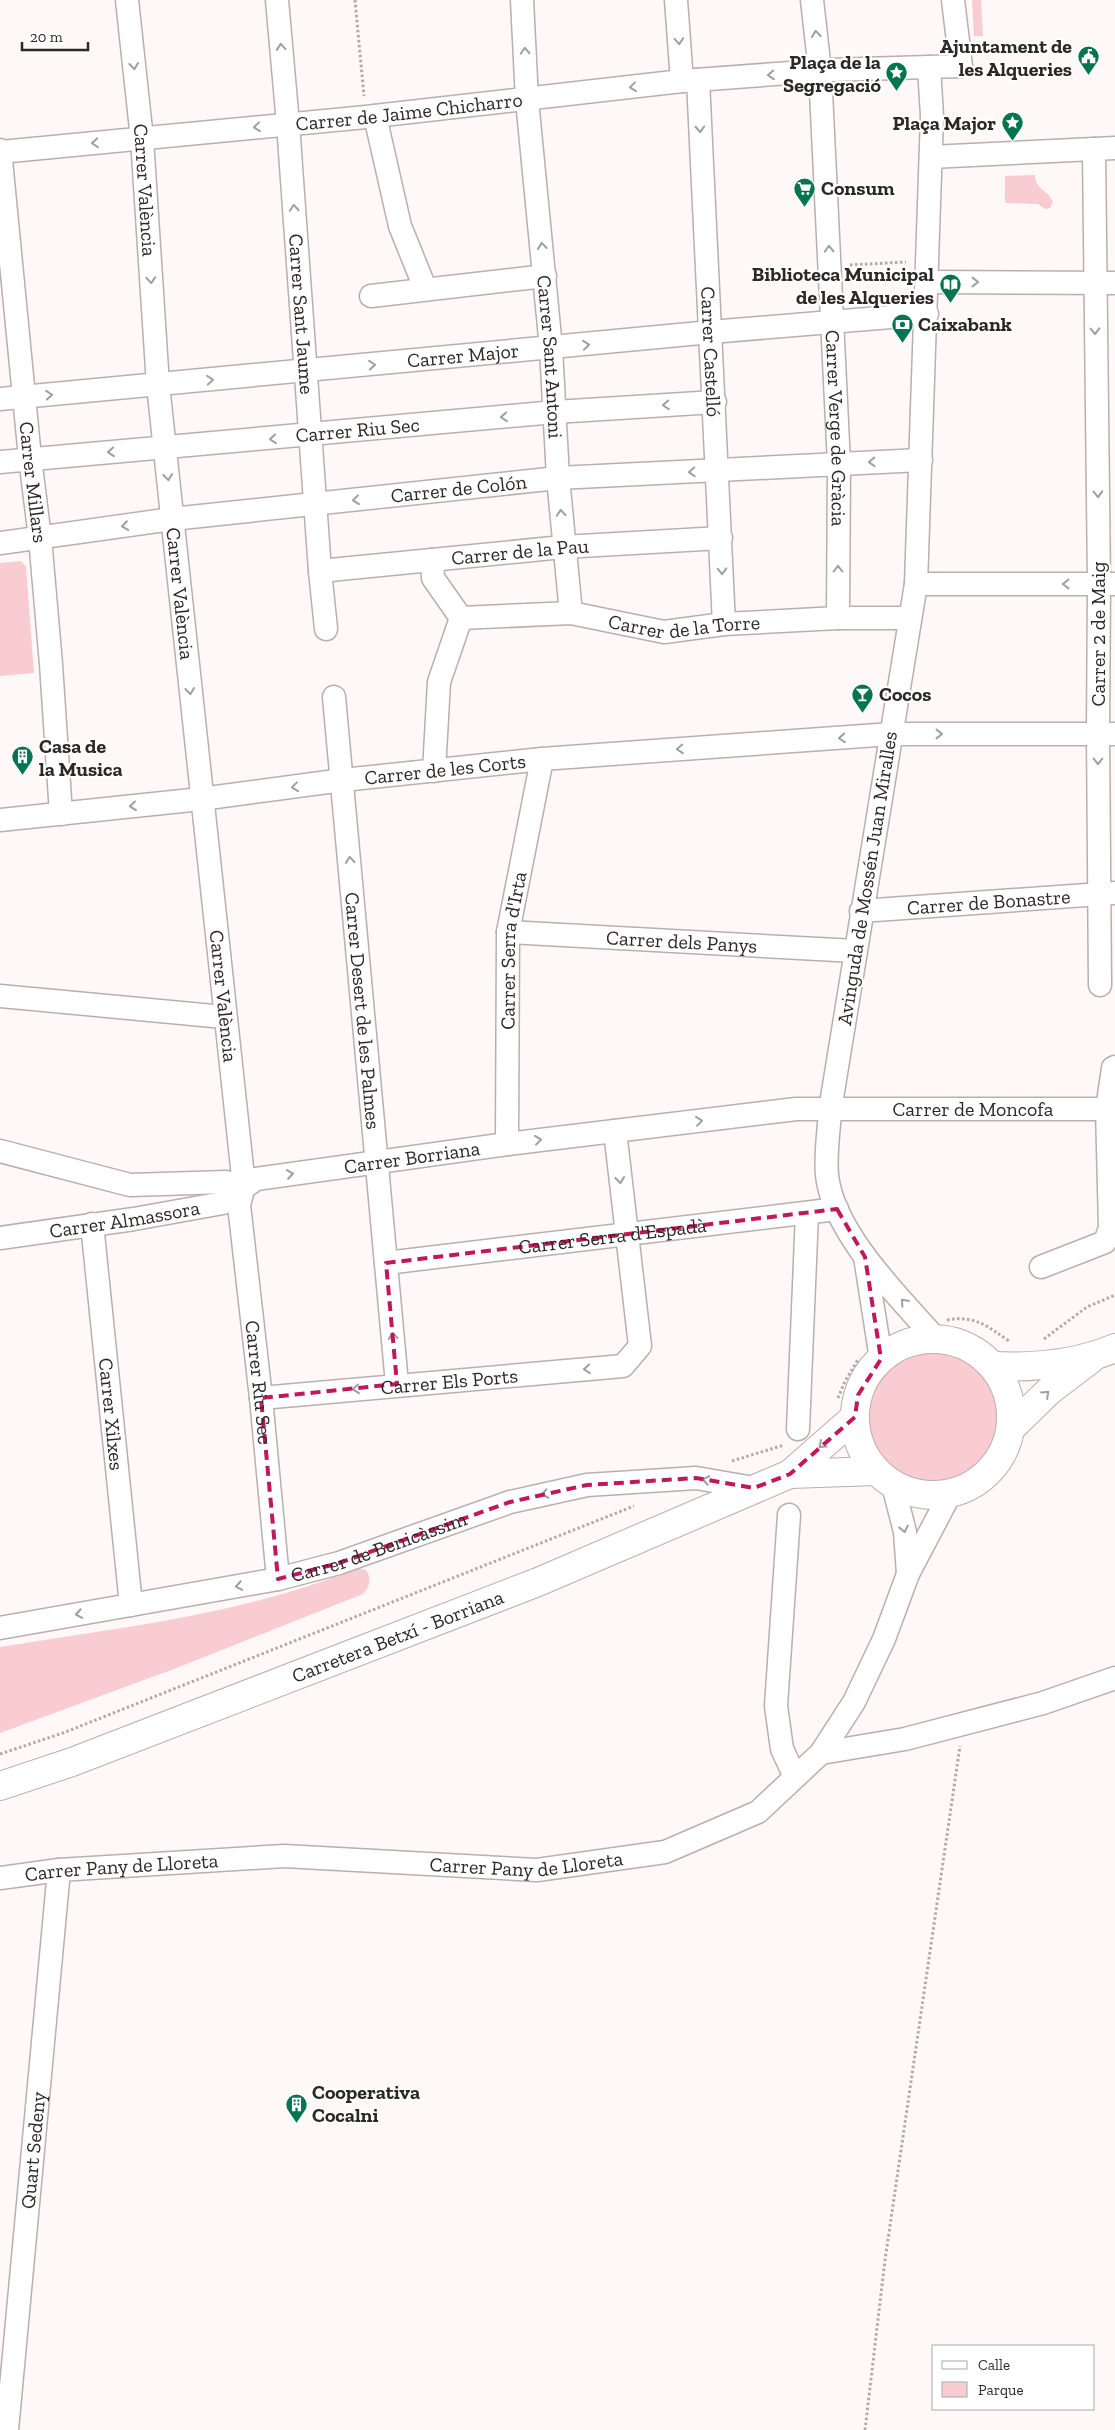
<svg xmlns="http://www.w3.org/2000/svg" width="1115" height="2430" font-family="'Zilla Slab',serif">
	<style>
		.green { fill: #f8ccd0 }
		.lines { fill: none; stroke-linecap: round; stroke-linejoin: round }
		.street-casing { stroke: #bbaeaf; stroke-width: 25 }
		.secondary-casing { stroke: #bbaeaf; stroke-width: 30 }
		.path { stroke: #b0abab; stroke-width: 3; stroke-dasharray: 2.5 2.5; stroke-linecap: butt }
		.street { stroke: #fff; stroke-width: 22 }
		.secondary { stroke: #fff; stroke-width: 28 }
		.oneway { stroke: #a09e9e }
		.marked { fill: none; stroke: #c2185b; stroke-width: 4; stroke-dasharray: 10 6; stroke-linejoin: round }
		.labels { text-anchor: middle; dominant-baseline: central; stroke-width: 4.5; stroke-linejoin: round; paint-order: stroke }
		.poi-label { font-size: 20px; font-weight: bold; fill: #2d2828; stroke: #fff; text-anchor: start }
		.street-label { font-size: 20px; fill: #2d2828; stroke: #fff }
	</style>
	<rect width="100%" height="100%" fill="#fef8f9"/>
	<!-- green -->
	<g class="green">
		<path d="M972 0H981L983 36H974Z"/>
		<path d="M1035 175C1035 190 1049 190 1053 202L1050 208 1045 209 1038 204 1005 203V176Z"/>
		<path d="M21 561 26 567 34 673 0 676V563Z"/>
		<circle cx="935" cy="1418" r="66"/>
		<path d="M357 1568 366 1570C372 1579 370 1586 363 1594L174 1669 0 1733V1647C120 1627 244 1615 357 1568Z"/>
	</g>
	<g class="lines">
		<defs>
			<g id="street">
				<path id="s1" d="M127 0 142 139 158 385 244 1186 239 1205 261 1398 278 1579"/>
				<path id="s2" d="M277 0 288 124 320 571 326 629"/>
				<path id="s3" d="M522 0 527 100 551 348 558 478 571 613"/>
				<path d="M676 0 682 81"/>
				<path id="s4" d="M812 0 820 71 839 464 838 618"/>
				<path d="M929 67 932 116 916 584 830 1110C829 1131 825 1154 827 1175 833 1233 899 1297 936 1339"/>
				<path id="s5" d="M698 80 724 624"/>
				<path d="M375 116 400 226 425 288"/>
				<path d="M1094 149 1099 584 1098 734 1100 985"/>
				<path id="s6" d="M0 150 30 458 40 538 51 664 61 814"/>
				<path id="s7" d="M0 152 366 117 682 81 830 70 961 66 953 0"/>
				<path d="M931 157 1115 148"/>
				<path d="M927 282 1115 283"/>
				<path d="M371 296 545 276"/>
				<path id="s8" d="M0 399 711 332 927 314"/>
				<path id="s9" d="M0 462 555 412 715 402"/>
				<path id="s10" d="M0 543 172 519 558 478 921 460"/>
				<path d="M432 560 433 578 461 618"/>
				<path id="s11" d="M320 571 563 547 721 538"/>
				<path d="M916 584H1115"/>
				<path id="s12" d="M334 697 397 1384"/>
				<path id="s13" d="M434 771 439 682 461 618 571 613 664 632 724 624 838 618H910"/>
				<path id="s14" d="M0 820 201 799 343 780 542 759 891 734H1115"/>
				<path id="s15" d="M861 911 1115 893"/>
				<path id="s16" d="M508 932 855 951"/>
				<path d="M0 996 224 1017"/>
				<path id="s17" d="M507 1144 508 932 542 759"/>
				<path d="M0 1151 130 1185 226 1182 244 1186"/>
				<path id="s18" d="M92 1224 131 1605"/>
				<path id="s19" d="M0 1238 134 1219 223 1203 256 1179 507 1144 796 1109H1115"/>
				<path d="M865 1257 881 1359"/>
				<path id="s20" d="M386 1263 837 1209"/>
				<path d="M1041 1267 1105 1242 1110 1228 1107 1109 1113 1068 1115 1067"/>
				<path id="s21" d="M261 1398 623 1366 640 1346 615 1131"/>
				<path d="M798 1429 807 1213"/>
				<path d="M893 1485 905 1532 908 1574"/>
				<path d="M789 1515 776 1706 782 1749 795 1777"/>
				<path id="s22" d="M0 1628 278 1579 339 1563 510 1502 587 1485 696 1478 754 1488"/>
				<path d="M821 1753 905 1739 1043 1703 1115 1678"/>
				<path id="s23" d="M0 1878 59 1870 284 1856 537 1870 665 1852 758 1812 821 1753 854 1702 884 1639 908 1574 950 1494"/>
				<path id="s24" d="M7 2430 59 1870"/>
			</g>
			<g id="secondary">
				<circle cx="933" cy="1417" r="78"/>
				<path d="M993 1366C1034 1368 1077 1364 1115 1348"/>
				<path d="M1011 1428 1050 1390 1091 1359"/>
				<path d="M790 1474 876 1471"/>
				<path id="s25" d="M0 1786 72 1762 538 1582 790 1474 855 1417"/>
			</g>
		</defs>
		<!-- street casing -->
		<use href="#street" class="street-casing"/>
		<!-- secondary casing -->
		<use href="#secondary" class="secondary-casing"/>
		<!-- path -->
		<g class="path">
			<path d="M355 0 364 96"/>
			<path d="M850 265 906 262"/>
			<path d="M947 1320C975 1315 987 1326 1009 1341"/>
			<path d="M1044 1339 1087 1307 1115 1295"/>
			<path d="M838 1398 845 1381 859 1358"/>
			<path d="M732 1461 784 1445"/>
			<path d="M0 1754 63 1733 634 1506"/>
			<path d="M865 2430 885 2260 960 1746"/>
		</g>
		<!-- street -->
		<use href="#street" class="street"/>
		<!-- secondary -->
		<use href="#secondary" class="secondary"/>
	</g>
	<!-- one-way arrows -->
	<defs><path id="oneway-chevron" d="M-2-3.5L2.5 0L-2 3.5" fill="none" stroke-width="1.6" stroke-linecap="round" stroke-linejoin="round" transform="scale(1.25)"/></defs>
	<g class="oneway">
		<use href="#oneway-chevron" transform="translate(816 34) rotate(-96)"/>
		<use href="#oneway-chevron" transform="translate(679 41) rotate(86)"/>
		<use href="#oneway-chevron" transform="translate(281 47) rotate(-95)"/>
		<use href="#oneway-chevron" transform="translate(525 51) rotate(-93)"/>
		<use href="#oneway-chevron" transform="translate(134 66) rotate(84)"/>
		<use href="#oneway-chevron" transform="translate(771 75) rotate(176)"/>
		<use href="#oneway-chevron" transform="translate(633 87) rotate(173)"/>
		<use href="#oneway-chevron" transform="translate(257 127) rotate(174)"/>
		<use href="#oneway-chevron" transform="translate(700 129) rotate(87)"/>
		<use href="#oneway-chevron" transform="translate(95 143) rotate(175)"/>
		<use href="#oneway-chevron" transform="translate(294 208) rotate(-94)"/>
		<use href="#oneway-chevron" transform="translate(542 246) rotate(-96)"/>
		<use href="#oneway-chevron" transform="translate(829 249) rotate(-93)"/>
		<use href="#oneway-chevron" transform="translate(151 280) rotate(86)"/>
		<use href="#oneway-chevron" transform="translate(975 282)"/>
		<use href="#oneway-chevron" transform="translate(1095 331) rotate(89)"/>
		<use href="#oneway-chevron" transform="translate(586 345) rotate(-6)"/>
		<use href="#oneway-chevron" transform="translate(372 365) rotate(-5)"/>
		<use href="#oneway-chevron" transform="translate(210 380) rotate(-5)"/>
		<use href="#oneway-chevron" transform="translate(49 395) rotate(-5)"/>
		<use href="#oneway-chevron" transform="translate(666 405) rotate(176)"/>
		<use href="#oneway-chevron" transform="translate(504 417) rotate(175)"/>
		<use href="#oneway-chevron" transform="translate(273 439) rotate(175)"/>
		<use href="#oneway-chevron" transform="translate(111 452) rotate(175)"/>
		<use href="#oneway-chevron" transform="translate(872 462) rotate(178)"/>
		<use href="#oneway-chevron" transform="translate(692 472) rotate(177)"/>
		<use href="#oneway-chevron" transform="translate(168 477) rotate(84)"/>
		<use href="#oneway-chevron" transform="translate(1098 494) rotate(89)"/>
		<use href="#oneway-chevron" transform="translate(356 500) rotate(174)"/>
		<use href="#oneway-chevron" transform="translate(561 513) rotate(-94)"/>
		<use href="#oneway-chevron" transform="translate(125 526) rotate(172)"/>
		<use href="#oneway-chevron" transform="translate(838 569) rotate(-90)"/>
		<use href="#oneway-chevron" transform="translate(722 571) rotate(88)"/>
		<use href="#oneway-chevron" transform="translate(1066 584) rotate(180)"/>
		<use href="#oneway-chevron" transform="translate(190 691) rotate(84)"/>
		<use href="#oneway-chevron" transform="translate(939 734)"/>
		<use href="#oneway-chevron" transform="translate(842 738) rotate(176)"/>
		<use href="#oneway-chevron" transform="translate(680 749) rotate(176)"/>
		<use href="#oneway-chevron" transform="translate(1098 761) rotate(90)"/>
		<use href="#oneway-chevron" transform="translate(295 787) rotate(173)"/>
		<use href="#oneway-chevron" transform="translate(133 806) rotate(174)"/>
		<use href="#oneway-chevron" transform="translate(350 860) rotate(-95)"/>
		<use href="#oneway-chevron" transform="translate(699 1121) rotate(-7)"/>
		<use href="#oneway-chevron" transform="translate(538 1140) rotate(-7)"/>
		<use href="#oneway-chevron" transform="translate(290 1174) rotate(-8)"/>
		<use href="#oneway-chevron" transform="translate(620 1180) rotate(84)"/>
		<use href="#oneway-chevron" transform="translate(904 1302) rotate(-131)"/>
		<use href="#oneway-chevron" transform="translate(393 1336) rotate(-95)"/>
		<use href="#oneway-chevron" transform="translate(587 1369) rotate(175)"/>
		<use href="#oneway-chevron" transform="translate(356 1389) rotate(174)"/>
		<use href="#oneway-chevron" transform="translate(1046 1394) rotate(-43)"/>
		<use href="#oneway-chevron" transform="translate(822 1445) rotate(138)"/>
		<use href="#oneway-chevron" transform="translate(706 1480) rotate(-170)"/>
		<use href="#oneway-chevron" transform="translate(545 1494) rotate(168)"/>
		<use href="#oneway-chevron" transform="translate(904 1529) rotate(79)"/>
		<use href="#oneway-chevron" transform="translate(239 1586) rotate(170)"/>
		<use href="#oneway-chevron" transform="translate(79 1614) rotate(170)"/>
	</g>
	<!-- marked area -->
	<path class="marked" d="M837 1209 865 1257 881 1359 858 1395 855 1417 790 1474 754 1488 696 1478 587 1485 510 1502 339 1563 278 1579 261 1398 397 1384 386 1263Z"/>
	<!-- icons -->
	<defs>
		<symbol id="civic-pin" viewBox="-11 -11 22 30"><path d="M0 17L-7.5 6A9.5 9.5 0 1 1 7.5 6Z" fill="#057550" stroke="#fff"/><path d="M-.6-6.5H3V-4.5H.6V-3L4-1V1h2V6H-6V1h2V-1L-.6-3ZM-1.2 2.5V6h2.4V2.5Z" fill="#fff"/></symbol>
		<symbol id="sight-pin" viewBox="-11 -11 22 30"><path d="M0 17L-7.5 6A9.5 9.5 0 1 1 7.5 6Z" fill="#057550" stroke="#fff"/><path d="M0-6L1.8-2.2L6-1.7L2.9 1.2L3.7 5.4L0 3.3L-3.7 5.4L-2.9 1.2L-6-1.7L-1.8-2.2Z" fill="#fff"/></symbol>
		<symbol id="supermarket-pin" viewBox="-11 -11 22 30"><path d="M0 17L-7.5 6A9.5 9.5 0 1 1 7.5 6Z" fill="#057550" stroke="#fff"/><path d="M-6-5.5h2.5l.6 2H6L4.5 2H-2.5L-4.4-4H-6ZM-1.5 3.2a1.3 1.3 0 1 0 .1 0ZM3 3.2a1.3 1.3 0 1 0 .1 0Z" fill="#fff"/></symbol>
		<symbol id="library-pin" viewBox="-11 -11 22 30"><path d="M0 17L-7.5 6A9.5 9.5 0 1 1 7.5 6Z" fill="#057550" stroke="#fff"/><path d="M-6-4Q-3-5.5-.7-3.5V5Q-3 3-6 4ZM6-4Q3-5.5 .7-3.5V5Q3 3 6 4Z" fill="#fff"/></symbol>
		<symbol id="bank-pin" viewBox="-11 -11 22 30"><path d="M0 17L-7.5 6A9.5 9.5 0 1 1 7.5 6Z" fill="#057550" stroke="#fff"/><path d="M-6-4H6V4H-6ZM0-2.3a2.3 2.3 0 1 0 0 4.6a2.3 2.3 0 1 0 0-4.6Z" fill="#fff"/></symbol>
		<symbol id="bar-pin" viewBox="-11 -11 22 30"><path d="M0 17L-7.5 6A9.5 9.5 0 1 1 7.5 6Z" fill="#057550" stroke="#fff"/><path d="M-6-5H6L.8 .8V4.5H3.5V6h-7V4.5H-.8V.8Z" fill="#fff"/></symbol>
		<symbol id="building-pin" viewBox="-11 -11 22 30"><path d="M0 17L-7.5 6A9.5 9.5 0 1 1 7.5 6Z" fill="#057550" stroke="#fff"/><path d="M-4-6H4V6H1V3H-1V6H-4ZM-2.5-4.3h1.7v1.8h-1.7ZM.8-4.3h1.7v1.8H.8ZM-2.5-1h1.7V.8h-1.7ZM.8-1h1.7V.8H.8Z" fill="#fff"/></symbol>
	</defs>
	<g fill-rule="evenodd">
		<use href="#civic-pin" x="1076" y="44" width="25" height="34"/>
		<use href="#sight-pin" x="884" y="60" width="25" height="34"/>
		<use href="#sight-pin" x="1000" y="110" width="25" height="34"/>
		<use href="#supermarket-pin" x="792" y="176" width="25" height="34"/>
		<use href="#library-pin" x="938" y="272" width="25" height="34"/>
		<use href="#bank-pin" x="890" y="312" width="25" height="34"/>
		<use href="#bar-pin" x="850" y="682" width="25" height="34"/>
		<use href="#building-pin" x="10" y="744" width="25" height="34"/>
		<use href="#building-pin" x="284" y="2092" width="25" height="34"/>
	</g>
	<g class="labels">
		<!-- poi labels -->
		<g class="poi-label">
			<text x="1072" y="46" text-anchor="end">Ajuntament de<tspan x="1072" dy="23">les Alqueries</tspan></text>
			<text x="881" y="62" text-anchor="end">Plaça de la<tspan x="881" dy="23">Segregació</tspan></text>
			<text x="996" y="123" text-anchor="end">Plaça Major</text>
			<text x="821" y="188">Consum</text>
			<text x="934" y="274" text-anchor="end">Biblioteca Municipal<tspan x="934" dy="23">de les Alqueries</tspan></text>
			<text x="918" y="324">Caixabank</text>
			<text x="879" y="694">Cocos</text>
			<text x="39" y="746">Casa de<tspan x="39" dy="23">la Musica</tspan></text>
			<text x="312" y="2092">Cooperativa<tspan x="312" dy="23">Cocalni</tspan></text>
		</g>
		<!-- street labels -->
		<g class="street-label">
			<text stroke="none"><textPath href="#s7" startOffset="411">Carrer de Jaime Chicharro</textPath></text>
			<text stroke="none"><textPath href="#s1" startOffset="191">Carrer València</textPath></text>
			<text stroke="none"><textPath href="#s2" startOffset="315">Carrer Sant Jaume</textPath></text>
			<text stroke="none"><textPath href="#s5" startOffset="272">Carrer Castelló</textPath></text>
			<text stroke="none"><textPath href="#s8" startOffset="465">Carrer Major</textPath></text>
			<text stroke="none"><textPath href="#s3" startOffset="358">Carrer Sant Antoni</textPath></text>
			<text stroke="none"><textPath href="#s4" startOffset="429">Carrer Verge de Gràcia</textPath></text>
			<text stroke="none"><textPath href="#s9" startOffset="359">Carrer Riu Sec</textPath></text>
			<text stroke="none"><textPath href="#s6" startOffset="334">Carrer Millars</textPath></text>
			<text stroke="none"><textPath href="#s10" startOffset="462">Carrer de Colón</textPath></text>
			<text stroke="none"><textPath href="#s11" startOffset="201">Carrer de la Pau</textPath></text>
			<text stroke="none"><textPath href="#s1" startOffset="596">Carrer València</textPath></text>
			<text stroke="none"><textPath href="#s13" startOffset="382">Carrer de la Torre</textPath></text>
			<text transform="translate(1098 634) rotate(-90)">Carrer 2 de Maig</text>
			<text stroke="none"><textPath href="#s14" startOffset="448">Carrer de les Corts</textPath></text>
			<text transform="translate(867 878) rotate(-81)">Avinguda de Mossén Juan Miralles</text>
			<text stroke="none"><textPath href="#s15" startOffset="128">Carrer de Bonastre</textPath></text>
			<text stroke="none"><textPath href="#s16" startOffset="174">Carrer dels Panys</textPath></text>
			<text stroke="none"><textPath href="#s17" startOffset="194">Carrer Serra d'Irta</textPath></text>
			<text stroke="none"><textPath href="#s1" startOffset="1001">Carrer València</textPath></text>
			<text stroke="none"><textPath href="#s12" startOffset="315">Carrer Desert de les Palmes</textPath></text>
			<text stroke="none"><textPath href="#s19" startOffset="988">Carrer de Moncofa</textPath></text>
			<text stroke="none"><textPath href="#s19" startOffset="424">Carrer Borriana</textPath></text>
			<text stroke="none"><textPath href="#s19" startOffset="126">Carrer Almassora</textPath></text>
			<text stroke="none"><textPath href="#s20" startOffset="228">Carrer Serra d'Espadà</textPath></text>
			<text stroke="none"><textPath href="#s21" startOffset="189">Carrer Els Ports</textPath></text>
			<text stroke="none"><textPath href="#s1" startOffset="1390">Carrer Riu Sec</textPath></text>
			<text stroke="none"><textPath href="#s18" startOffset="191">Carrer Xilxes</textPath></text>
			<text stroke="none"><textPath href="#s22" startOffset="388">Carrer de Benicàssim</textPath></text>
			<text stroke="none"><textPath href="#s25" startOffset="425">Carretera Betxí - Borriana</textPath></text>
			<text stroke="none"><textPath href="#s23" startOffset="528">Carrer Pany de Lloreta</textPath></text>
			<text stroke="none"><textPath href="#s23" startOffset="122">Carrer Pany de Lloreta</textPath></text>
			<text stroke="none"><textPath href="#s24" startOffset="281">Quart Sedeny</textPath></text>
		</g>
	</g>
	<!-- legend -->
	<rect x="932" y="2345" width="162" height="65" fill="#ffffff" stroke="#aba9a9"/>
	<rect x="942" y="2361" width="25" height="8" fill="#ffffff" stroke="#aba9a9"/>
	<text x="978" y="2370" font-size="15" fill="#2d2828">Calle</text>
	<rect x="942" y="2382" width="25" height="15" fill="#f8ccd0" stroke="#aba9a9"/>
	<text x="978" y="2395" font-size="15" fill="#2d2828">Parque</text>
	<!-- scale -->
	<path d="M22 42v8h66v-8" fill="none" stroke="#2d2828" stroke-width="2.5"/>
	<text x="30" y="42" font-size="15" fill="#2d2828" stroke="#ffffff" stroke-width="4" paint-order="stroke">20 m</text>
</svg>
